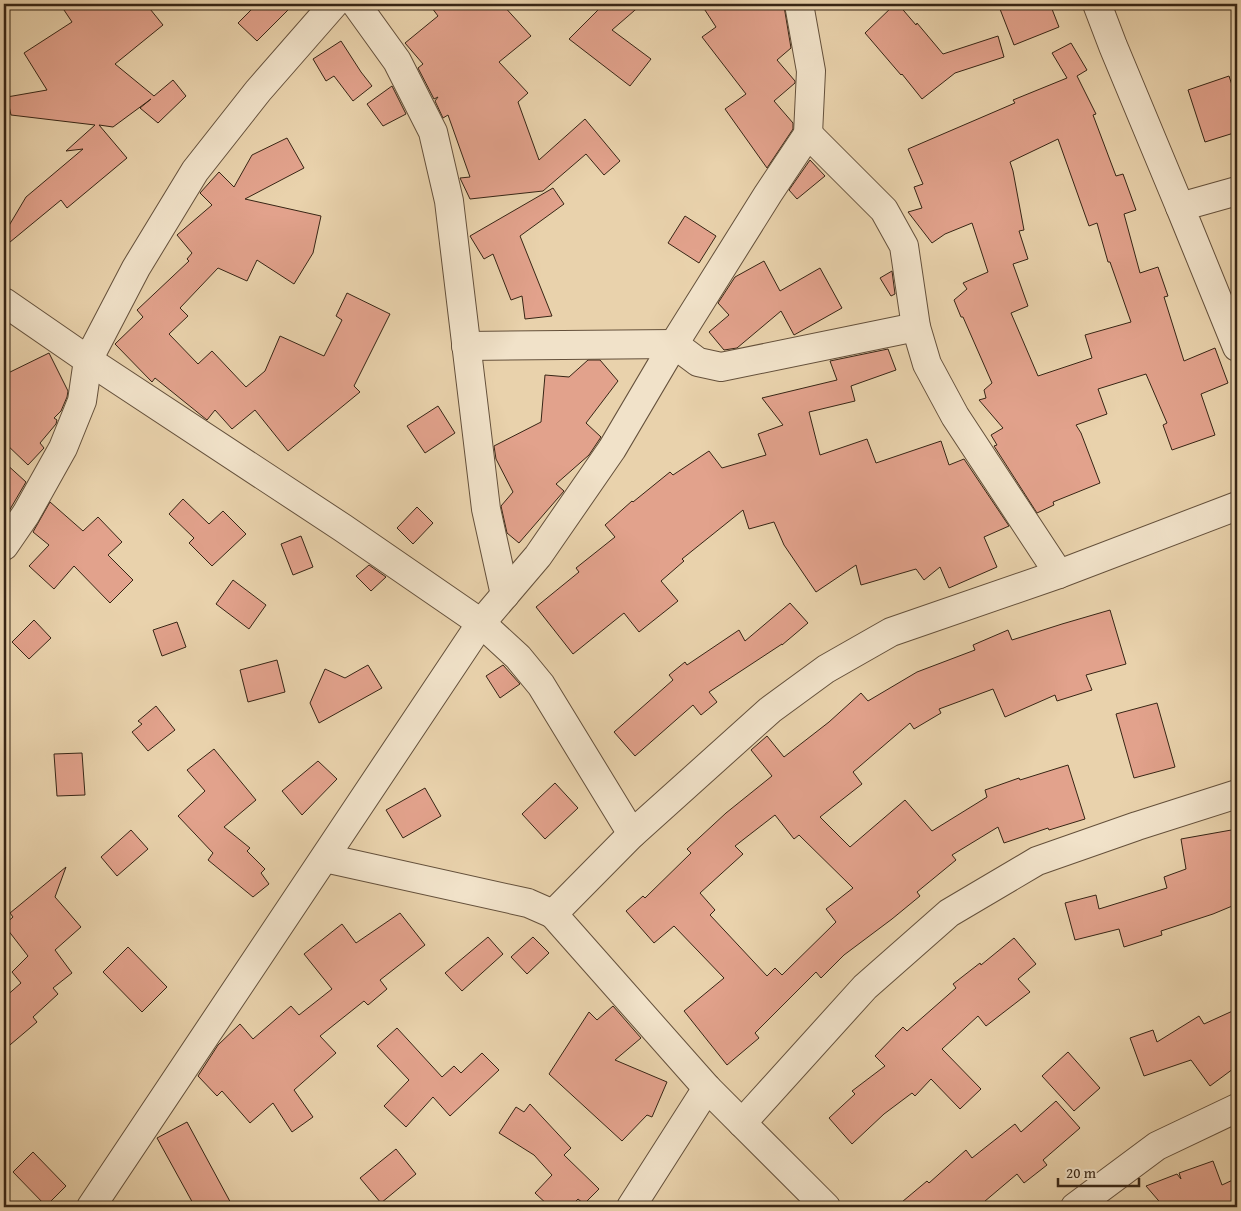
<svg xmlns="http://www.w3.org/2000/svg" width="1241" height="1211" font-family="'Gentium Book Plus',serif">
	<style>
		.building { fill: #e2a28c; stroke: #372515; fill-rule: evenodd }
		.lines { fill: none; stroke-linecap: round; stroke-linejoin: round }
		.minor-casing { stroke: #64503b; stroke-width: 30 }
		.minor { stroke: #f1e2c9; stroke-width: 28 }
	</style>
	<rect width="100%" height="100%" fill="#e9d2ac"/>
	<filter id="stains"><feTurbulence type="fractalNoise" baseFrequency=".004" numOctaves="4"/><feColorMatrix values="0 0 0 0 .2 0 0 0 0 .09 0 0 0 0 .02 0 0 0 .5 -.17"/></filter>
	<radialGradient id="worn" r=".72"><stop offset=".6" stop-color="#630" stop-opacity="0"/><stop offset="1" stop-color="#630" stop-opacity=".3"/></radialGradient>
	<!-- building -->
	<g class="building">
		<path d="M60 4H146L163 25 115 64 154 96 173 80 186 96 158 123 140 108 151 99 113 127 99 125 127 158 67 208 61 200 4 247V234L26 197 83 149 66 151 95 125 11 115 7 97 47 90 24 53 72 22Z"/>
		<path d="M257 4H294L257 41 238 23Z"/>
		<path d="M429 4H502L531 36 499 62 528 93 518 102 539 160 585 119 620 161 604 175 586 154 543 191 470 199 460 178 470 177 448 115 443 118 435 101 438 97 434 99 418 68 423 64 405 43 438 16Z"/>
		<path d="M604 4H642L612 30 651 59 630 86 569 39Z"/>
		<path d="M701 4H781L784 6 791 48 777 60 795 81V83L774 101 793 123V129L767 168 725 109 746 94 702 37 716 27Z"/>
		<path d="M895 4H898L916 25 917 23 943 54 998 36 1004 57 955 73 922 99 902 74 901 75 865 33Z"/>
		<path d="M998 4H1050L1059 27 1014 45Z"/>
		<path d="M341 41 361 72 372 86 353 101 334 76 326 81 313 59Z"/>
		<path d="M1071 43 1087 70 1077 76 1096 114 1093 115 1116 176 1123 174 1136 210 1124 214 1140 273 1158 267 1168 296 1164 297 1184 361 1215 348 1228 383 1201 394 1215 435 1172 450 1163 425 1167 423 1146 374 1098 389 1107 414 1076 425 1081 433 1100 483 1053 502 1054 505 1037 513 994 446 997 445 991 435 1003 428 979 400 986 398 984 390 992 383 963 317H961L954 300 967 289 963 283 988 272 972 223 945 234 932 243 908 212 922 208 914 187 923 184 908 149 1015 103 1013 100 1067 78 1052 53ZM1058 139 1089 226 1097 223 1108 262H1110L1131 322 1085 335 1092 358 1038 376 1011 313 1028 306 1013 264 1028 259 1019 231 1024 230 1013 171 1010 162Z"/>
		<path d="M1229 76 1237 100V132L1205 142 1188 90Z"/>
		<path d="M392 86 406 114 383 126 367 104Z"/>
		<path d="M287 138 304 168 245 199 321 216 313 253 294 284 257 260 247 281 218 268 180 308 188 316 169 334 198 364 212 351 246 387 265 371 280 336 324 356 342 320 336 316 347 293 390 314 354 386 360 392 288 451 255 410 232 429 215 410 207 420 155 378 152 382 115 344 143 317 137 310 189 261 187 259 192 253 177 235 212 205 200 193 219 172 234 187 252 155Z"/>
		<path d="M810 160 825 176 797 199 789 190Z"/>
		<path d="M553 188 564 204 520 236 552 316 525 319 522 296 511 300 493 254 484 259 470 236Z"/>
		<path d="M685 216 716 236 699 263 668 243Z"/>
		<path d="M764 261 780 291 820 268 842 308 794 335 781 311 737 348 724 350 709 332 729 315 718 303 735 277Z"/>
		<path d="M892 271 895 294 891 296 880 278Z"/>
		<path d="M888 349 896 370 851 386 855 401 809 412 820 455 867 439 876 463 941 441 949 465 964 459 1009 526 984 537 997 567 949 588 940 567 924 580 916 569 861 585 856 565 816 592 784 545 774 522 749 529 743 510 682 559 684 561 661 581 678 601 639 632 624 613 573 654 536 607 579 572 576 568 615 537 605 525 632 501 633 502 670 472 673 475 709 451 722 468 766 455 758 434 783 425 762 398 837 380 830 361Z"/>
		<path d="M49 353 68 391 67 397 61 411 54 418 57 420 56 424 40 443 44 448 28 465 4 442V375Z"/>
		<path d="M588 360H600L618 381 586 423 601 437 589 455 556 484 564 491 519 543 507 533 501 506 513 492 496 459 494 446 541 422 545 375 569 377Z"/>
		<path d="M438 406 455 433 425 453 407 426Z"/>
		<path d="M4 462 26 482 9 511 4 507Z"/>
		<path d="M183 499 209 524 223 511 246 534 212 566 189 543 194 538 169 514Z"/>
		<path d="M50 502 83 531 98 517 122 542 108 555 133 580 110 603 74 566 54 589 29 566 49 545 33 532Z"/>
		<path d="M417 507 433 523 413 544 397 528Z"/>
		<path d="M301 536 313 567 293 575 281 544Z"/>
		<path d="M369 565 386 577 371 591 356 576Z"/>
		<path d="M233 580 266 605 249 629 216 604Z"/>
		<path d="M790 603 808 623 782 645V644L709 692 717 702 701 715 693 705 635 756 614 732 673 680 669 675 685 662 687 665 739 630 745 641Z"/>
		<path d="M1110 610 1126 664 1086 675 1092 690 1057 701 1055 695 1005 717 993 689 939 709 941 713 914 729 910 723 853 772 862 784 820 817 850 847 905 800 932 831 987 797 985 790 1019 778 1020 780 1068 765 1085 819 1049 830 1048 828 1004 843 998 827 952 855 956 860 917 892 920 896 892 919 844 955 821 978 816 972 755 1033 759 1038 727 1065 684 1011 724 978 674 926 654 943 626 911 643 896 645 898 691 853 687 849 726 813 772 776 751 750 767 736 784 757 829 722 861 693 868 701 917 672 975 650 973 645 1008 630 1012 640 1062 624ZM775 815 794 839 799 835 853 888 826 909 836 922 782 975 775 968 767 976 710 915 715 910 700 893 743 854 735 846Z"/>
		<path d="M34 620 51 638 29 659 12 642Z"/>
		<path d="M177 622 186 647 162 656 153 630Z"/>
		<path d="M277 660 285 692 248 702 240 670Z"/>
		<path d="M368 665 382 688 319 723 310 703 325 669 345 678Z"/>
		<path d="M503 665 520 684 500 698 486 676Z"/>
		<path d="M1157 703 1175 767 1134 778 1116 714Z"/>
		<path d="M156 706 175 730 148 751 132 732 142 724 138 721Z"/>
		<path d="M214 749 256 800 224 827 250 848 247 851 265 869 261 873 269 884 253 897 208 860 213 853 178 816 205 791 187 770Z"/>
		<path d="M82 753 85 795 57 796 54 754Z"/>
		<path d="M318 761 337 779 302 815 282 791Z"/>
		<path d="M555 783 578 808 545 839 522 814Z"/>
		<path d="M425 788 441 816 403 838 386 810Z"/>
		<path d="M1237 829V904L1213 914 1161 931 1162 935 1124 947 1119 929 1075 940 1065 903 1096 895 1099 909 1167 888 1164 877 1186 869 1181 839Z"/>
		<path d="M131 830 148 849 117 876 101 857Z"/>
		<path d="M66 867 55 897 81 927 55 950 72 973 53 988 58 994 33 1017 37 1022 4 1050V998L21 983 12 972 28 956 4 925 13 917 10 913Z"/>
		<path d="M400 913 425 945 380 980 387 989 368 1005 364 1001 320 1036 336 1053 294 1090 313 1117 292 1132 273 1103 250 1123 222 1091 217 1096 198 1076 218 1045 240 1024 253 1039 291 1006 299 1015 332 989 304 954 342 924 356 943Z"/>
		<path d="M488 937 503 954 462 991 445 973Z"/>
		<path d="M533 937 549 953 527 974 511 957Z"/>
		<path d="M1014 938 1036 964 1018 979 1030 992 986 1026 978 1016 942 1049 981 1089 960 1109 931 1079 915 1096 912 1093 884 1114 852 1144 829 1118 855 1094 852 1091 885 1066 875 1056 903 1027 907 1031 956 988 953 984 980 963 981 965Z"/>
		<path d="M128 947 167 987 142 1012 103 972Z"/>
		<path d="M613 1006 641 1038 615 1060 667 1082 652 1117 647 1115 622 1141 549 1074 589 1012 597 1020Z"/>
		<path d="M1237 1009V1066L1210 1086 1191 1060 1144 1076 1130 1038 1153 1030 1157 1042 1199 1016 1204 1024Z"/>
		<path d="M397 1028 442 1077 454 1066 461 1073 482 1053 499 1070 450 1116 433 1097 406 1127 384 1106 409 1080 377 1046Z"/>
		<path d="M1068 1052 1100 1088 1074 1111 1042 1076Z"/>
		<path d="M1056 1101 1080 1128 1043 1160 1047 1165 1024 1183 1017 1174 978 1207H896L927 1181 929 1183 966 1150 972 1158 1015 1124 1021 1132Z"/>
		<path d="M530 1104 571 1148 564 1155 599 1189 584 1204 578 1199 570 1207H550L535 1193 552 1175 534 1155 499 1133 516 1107 524 1112Z"/>
		<path d="M187 1122 233 1207H195L157 1138Z"/>
		<path d="M396 1149 416 1174 381 1203 360 1178Z"/>
		<path d="M33 1152 66 1186 46 1206 13 1172Z"/>
		<path d="M1213 1161 1222 1185 1237 1178V1207H1164L1146 1186 1177 1174 1181 1179 1179 1173Z"/>
	</g>
	<g class="lines">
		<defs>
			<g id="minor">
				<path d="M356 4 397 61 433 132 449 201 486 509 505 595"/>
				<path d="M1097 4 1113 46 1180 207"/>
				<path d="M808 134 884 210 904 246 916 327 927 364 955 416 1059 574"/>
				<path d="M1237 191 1180 207 1237 347"/>
				<path d="M4 302 88 360 343 528 481 623 518 657 541 685 632 834"/>
				<path d="M466 346 674 344 698 362 721 367 916 327"/>
				<path d="M4 546 26 514 63 448 82 401 88 360 136 268 195 171 258 91 334 4"/>
				<path d="M325 858 528 903 553 914"/>
				<path d="M742 1123 865 987 949 913 1037 861 1137 826 1237 794"/>
				<path d="M91 1207 481 623 538 556 612 449 674 344 768 194 808 134 811 71 799 4"/>
				<path d="M631 1207 707 1088"/>
				<path d="M826 1207 707 1088 553 914 632 834 770 710 826 669 891 632 1059 574 1237 506"/>
				<path d="M1075 1207 1157 1146 1237 1108"/>
			</g>
		</defs>
		<!-- minor casing -->
		<use href="#minor" class="minor-casing"/>
		<!-- minor -->
		<use href="#minor" class="minor"/>
	</g>
	<!-- margin -->
	<rect width="1241" height="1211" fill="none" stroke="#e9d2ac" stroke-width="20"/>
	<rect x="5" y="5" width="1231" height="1201" fill="none" stroke="#372515" stroke-width="2.5"/>
	<rect x="10" y="10" width="1221" height="1191" fill="none" stroke="#372515"/>
	<!-- scale -->
	<path d="M1058 1178v8h81v-8" fill="none" stroke="#372515" stroke-width="2.5"/>
	<text x="1066" y="1178" font-size="15" fill="#372515" stroke="#f1e2c9" stroke-width="4" paint-order="stroke">20 m</text>
	<rect width="100%" height="100%" filter="url(#stains)"/>
	<rect width="100%" height="100%" fill="url(#worn)"/>
</svg>
